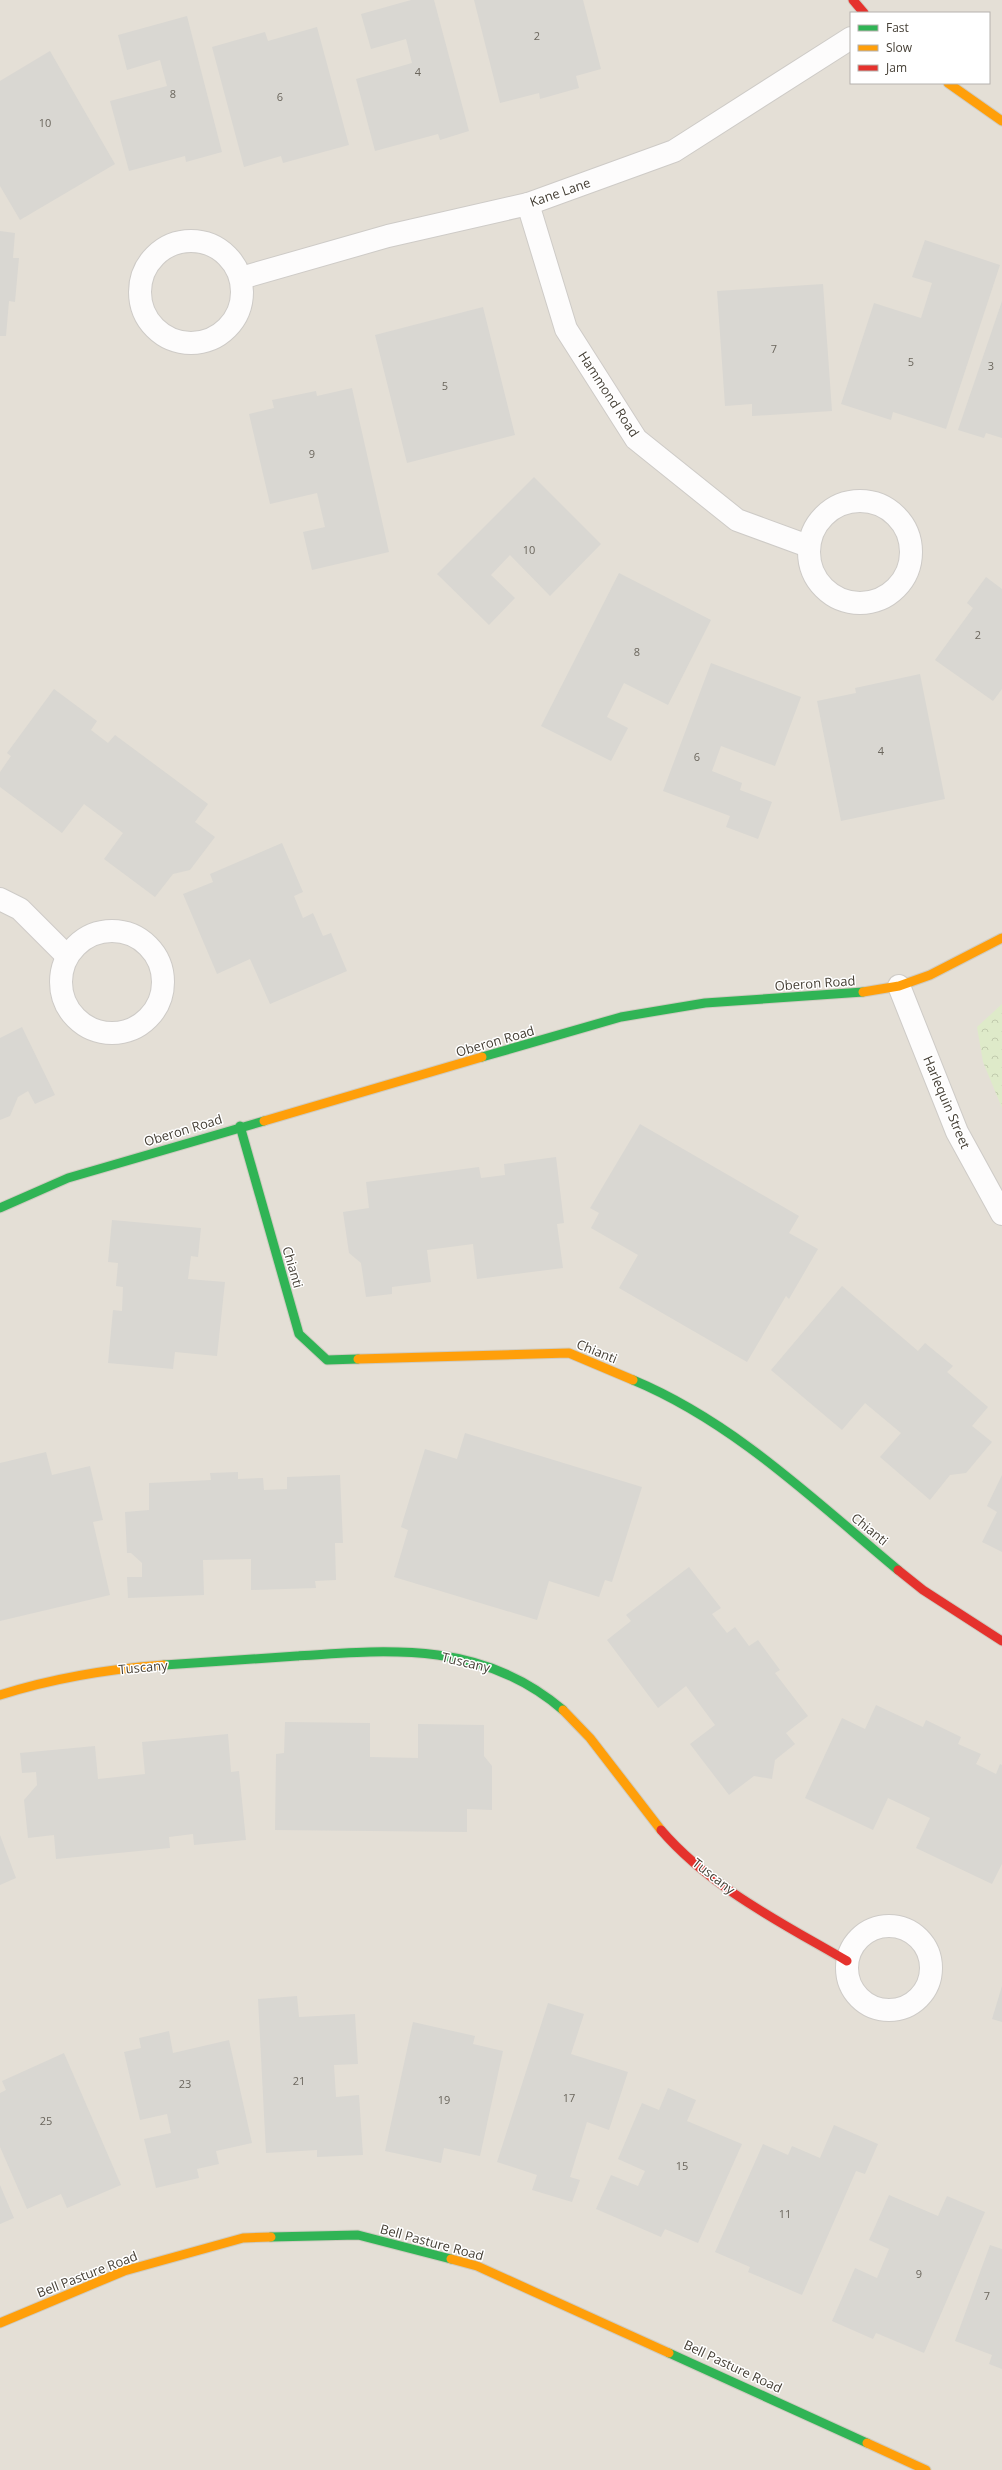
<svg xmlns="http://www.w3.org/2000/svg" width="1002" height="2470" font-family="'Open Sans',sans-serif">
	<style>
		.residential { fill: #e4dfd6; fill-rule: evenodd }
		.forest { fill: url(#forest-crowns) }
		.building { fill: #d9d7d2 }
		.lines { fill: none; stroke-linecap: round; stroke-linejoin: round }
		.street-casing { stroke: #cecbc7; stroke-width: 24 }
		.fast-casing { stroke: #cfcbc0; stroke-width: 11 }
		.slow-casing { stroke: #cfcbc0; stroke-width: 11 }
		.jam-casing { stroke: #cfcbc0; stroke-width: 11 }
		.street { stroke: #fdfcfc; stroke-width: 22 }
		.fast { stroke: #30b455; stroke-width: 9 }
		.slow { stroke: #ff9f0a; stroke-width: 9 }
		.jam { stroke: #e5322d; stroke-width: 9 }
		.labels { text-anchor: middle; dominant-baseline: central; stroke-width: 3; stroke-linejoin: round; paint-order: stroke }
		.number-label { font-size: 11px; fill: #6b665d }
		.street-label { font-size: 13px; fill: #453f35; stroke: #fff }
	</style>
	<defs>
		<pattern id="forest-crowns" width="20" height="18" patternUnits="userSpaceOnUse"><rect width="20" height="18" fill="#deeac9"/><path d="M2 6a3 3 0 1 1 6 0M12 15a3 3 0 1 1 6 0" fill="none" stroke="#c0caad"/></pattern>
	</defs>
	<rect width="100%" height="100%" fill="#f0eee9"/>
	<!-- residential -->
	<path class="residential" d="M0 0H1002V2470H0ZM851 13H989V83H851Z"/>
	<!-- forest -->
	<path class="forest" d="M1002 1004V1108L983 1062 977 1027Z"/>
	<!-- building -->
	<g class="building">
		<path d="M411 0H434L469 131 440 140 438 134 375 151 356 79 412 63 406 39 371 49 361 14Z"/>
		<path d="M474 0H583L601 69 576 76 579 88 540 99 539 93 500 103Z"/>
		<path d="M187 16 222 152 186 162 185 156 129 171 110 101 167 86 160 60 127 70 118 35Z"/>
		<path d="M317 27 349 145 283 163 281 156 244 167 212 47 265 32 268 41Z"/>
		<path d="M50 51 115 164 20 220 0 186V81Z"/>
		<path d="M0 231 15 233 13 258H19L15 302 9 301 6 336H0Z"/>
		<path d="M925 240 1000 265 946 429 893 412 891 420 841 404 874 303 921 318 932 283 912 277Z"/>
		<path d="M823 284 832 411 752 416V404L725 406 717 291Z"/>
		<path d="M1002 301V438L986 433 984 438 958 430Z"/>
		<path d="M483 307 515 435 407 463 375 335Z"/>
		<path d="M352 388 389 552 312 570 303 532 325 527 317 493 270 504 249 414 274 408 272 400 316 391 317 396Z"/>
		<path d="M534 477 601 544 550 596 510 555 491 575 515 598 489 625 437 574Z"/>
		<path d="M619 573 711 620 668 705 624 683 607 717 628 728 611 761 541 726Z"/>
		<path d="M986 577 1002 589V689L993 701 935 660 973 608 967 603Z"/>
		<path d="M711 663 801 697 775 766 721 746 712 771 742 783 740 790 772 802 758 839 726 827 730 816 663 791Z"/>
		<path d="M920 674 945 799 841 821 817 701 856 693 855 688Z"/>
		<path d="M54 689 97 721 91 730 108 743 115 735 208 804 195 822 215 837 190 870 173 874 155 897 104 859 123 833 84 804 62 833 0 787V772L11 756 7 753Z"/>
		<path d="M282 843 303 892 294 896 303 918 313 913 323 936 331 933 347 971 270 1004 250 959 217 974 183 894 213 882 210 874Z"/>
		<path d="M22 1027 55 1095 35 1104 28 1091 18 1097 10 1116 0 1120V1038Z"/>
		<path d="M640 1124 799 1216 789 1233 818 1249 789 1299 786 1296 747 1362 619 1288 638 1255 591 1228 599 1213 590 1208Z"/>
		<path d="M556 1157 564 1223 557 1224 563 1268 477 1279 473 1244 427 1250 431 1282 392 1287V1294L366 1297 361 1263 349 1253 343 1212 369 1208 366 1182 479 1167 481 1178 505 1175 504 1164Z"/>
		<path d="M112 1220 201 1228 198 1257 191 1256 188 1279 225 1282 217 1356 175 1352 173 1369 108 1363 113 1310 122 1311 123 1287 116 1286 118 1263 108 1262Z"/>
		<path d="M842 1286 918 1351 925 1343 953 1366 947 1372 988 1407 972 1426 992 1442 966 1473 950 1475 930 1500 880 1457 901 1433 865 1403 842 1430 771 1370Z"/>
		<path d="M465 1433 642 1487 612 1582 605 1580 599 1597 549 1581 537 1620 394 1577 408 1530 401 1527 425 1449 457 1459Z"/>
		<path d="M46 1452 52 1475 90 1466 103 1520 93 1522 110 1595 0 1621V1463Z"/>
		<path d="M238 1472V1479L263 1478 264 1490 287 1489V1477L340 1475 343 1543H335L336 1580 315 1581 316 1588 251 1590V1559L203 1560 204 1595 128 1598 127 1577H142V1563L131 1553H127L125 1512 149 1510V1483L211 1480 210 1473Z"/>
		<path d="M1002 1475V1552L982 1542 997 1512 987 1506Z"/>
		<path d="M689 1567 721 1608 712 1614 727 1633 735 1627 749 1646 758 1640 780 1670 775 1673 808 1716 786 1733 795 1744 775 1760 772 1779 754 1776 729 1795 690 1744 715 1725 686 1686 658 1708 607 1640 631 1621 626 1615Z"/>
		<path d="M876 1705 923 1727 926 1720 961 1737 958 1744 981 1754 976 1764 996 1774 1000 1764 1002 1765V1864L992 1884 916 1848 930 1818 888 1798 873 1830 805 1798 842 1718 865 1729Z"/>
		<path d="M285 1722 370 1723V1757L418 1758V1724L484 1725V1756L492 1766V1810L467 1809V1832L275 1830 276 1754 284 1753Z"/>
		<path d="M228 1734 231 1772 239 1771 246 1840 194 1845 193 1834 169 1837 170 1848 56 1859 54 1835 28 1838 24 1800 37 1785 36 1772 22 1773 20 1753 95 1746 98 1779 145 1774 142 1742Z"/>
		<path d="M0 1835 16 1878 0 1885Z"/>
		<path d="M1002 1986V2022L992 2019Z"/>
		<path d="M297 1996 299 2017 355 2014 358 2064 334 2065 336 2097 359 2095 363 2155 317 2157V2150L266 2153 258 1999Z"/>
		<path d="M548 2003 584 2014 571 2054 628 2072 609 2130 587 2122 570 2177 580 2180 572 2202 532 2190 537 2175 497 2162Z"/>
		<path d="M413 2022 475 2036 473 2044 503 2051 480 2156 444 2148 441 2163 385 2151Z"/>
		<path d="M169 2031 173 2053 229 2040 252 2143 216 2151 219 2164 197 2169 199 2178 156 2188 144 2139 171 2133 167 2114 140 2120 124 2052 141 2048 139 2038Z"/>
		<path d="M64 2053 121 2185 67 2208 61 2194 27 2209 0 2147V2093L6 2090 2 2081Z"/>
		<path d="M668 2088 696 2100 687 2121 742 2144 698 2243 665 2229 661 2237 596 2209 611 2175 638 2186 645 2171 618 2159 642 2103 659 2110Z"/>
		<path d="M834 2125 878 2144 865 2174 856 2171 802 2295 748 2272 750 2267 715 2252 763 2144 788 2155 792 2146 820 2158Z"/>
		<path d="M0 2185 14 2218 0 2224Z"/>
		<path d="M889 2195 938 2216 947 2196 985 2212 924 2353 876 2333 873 2339 832 2321 855 2268 877 2278 889 2249 869 2240Z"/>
		<path d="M990 2245 1002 2249V2369L989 2364 992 2355 955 2341Z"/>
	</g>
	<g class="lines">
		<defs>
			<g id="street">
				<path d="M528 204 566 329 636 439 737 520 808 546"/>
				<circle cx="191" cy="292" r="51"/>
				<path d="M241 278 388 236 528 204 674 151 851 38"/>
				<circle cx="860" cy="552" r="51"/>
				<path d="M0 899 20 909 67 956"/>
				<circle cx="112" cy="982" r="51"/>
				<path d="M899 986 957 1132 1002 1214"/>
				<circle cx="889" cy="1968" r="42"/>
			</g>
			<g id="fast">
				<path d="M482 1057 621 1017 705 1003 863 992"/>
				<path d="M240 1126 299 1334 327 1360 358 1359"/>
				<path d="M0 1208 68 1178 264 1121"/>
				<path d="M633 1380C734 1422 815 1501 898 1570"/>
				<path d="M164 1665C208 1662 253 1659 297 1656 394 1649 484 1642 563 1710"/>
				<path d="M271 2237 358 2235 451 2259"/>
				<path d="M669 2353 867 2443"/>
			</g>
			<g id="slow">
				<path d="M948 83 1002 121"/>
				<path d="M863 992 899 986 930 975 1002 938"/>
				<path d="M264 1121 482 1057"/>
				<path d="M358 1359 569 1353 633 1380"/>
				<path d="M0 1695C54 1678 108 1669 164 1665"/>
				<path d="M563 1710 590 1738 661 1830"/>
				<path d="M451 2259 477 2266 669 2353"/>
				<path d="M0 2323 124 2271 243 2238 271 2237"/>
				<path d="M867 2443 926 2470"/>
			</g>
			<g id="jam">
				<path d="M853 0 864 13"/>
				<path d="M898 1570 923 1590 1002 1641"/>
				<path d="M661 1830C711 1888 782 1923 847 1961"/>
			</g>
		</defs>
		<!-- street casing -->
		<use href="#street" class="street-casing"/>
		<!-- fast casing -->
		<use href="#fast" class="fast-casing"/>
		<!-- slow casing -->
		<use href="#slow" class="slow-casing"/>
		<!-- jam casing -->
		<use href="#jam" class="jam-casing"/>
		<!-- street -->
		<use href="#street" class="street"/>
		<!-- fast -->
		<use href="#fast" class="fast"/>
		<!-- slow -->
		<use href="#slow" class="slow"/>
		<!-- jam -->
		<use href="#jam" class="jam"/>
	</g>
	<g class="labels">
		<!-- number labels -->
		<g class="number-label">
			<text x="537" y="35">2</text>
			<text x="418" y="71">4</text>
			<text x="173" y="93">8</text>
			<text x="280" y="96">6</text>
			<text x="45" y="122">10</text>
			<text x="774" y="348">7</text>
			<text x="911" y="361">5</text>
			<text x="991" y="365">3</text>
			<text x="445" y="385">5</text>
			<text x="312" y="453">9</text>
			<text x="529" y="549">10</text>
			<text x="978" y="634">2</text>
			<text x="637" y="651">8</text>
			<text x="881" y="750">4</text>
			<text x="697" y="756">6</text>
			<text x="299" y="2080">21</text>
			<text x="185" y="2083">23</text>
			<text x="569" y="2097">17</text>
			<text x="444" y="2099">19</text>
			<text x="46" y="2120">25</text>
			<text x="682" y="2165">15</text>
			<text x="785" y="2213">11</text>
			<text x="919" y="2273">9</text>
			<text x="987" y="2295">7</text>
		</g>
		<!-- street labels -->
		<g class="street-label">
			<text transform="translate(560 192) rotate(-19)">Kane Lane</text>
			<text transform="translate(609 394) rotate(57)">Hammond Road</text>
			<text transform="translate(815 983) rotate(-4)">Oberon Road</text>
			<text transform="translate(495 1041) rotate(-16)">Oberon Road</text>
			<text transform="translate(947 1102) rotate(67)">Harlequin Street</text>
			<text transform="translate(183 1130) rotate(-17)">Oberon Road</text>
			<text transform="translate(293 1267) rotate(74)">Chianti</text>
			<text transform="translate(597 1351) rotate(22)">Chianti</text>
			<text transform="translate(870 1529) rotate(39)">Chianti</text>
			<text transform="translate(466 1662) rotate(13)">Tuscany</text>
			<text transform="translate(143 1667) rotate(-5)">Tuscany</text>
			<text transform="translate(714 1876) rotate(38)">Tuscany</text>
			<text transform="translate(432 2242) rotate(15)">Bell Pasture Road</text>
			<text transform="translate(87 2274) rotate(-21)">Bell Pasture Road</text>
			<text transform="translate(733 2366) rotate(25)">Bell Pasture Road</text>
		</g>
	</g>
	<!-- legend -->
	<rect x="850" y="12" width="140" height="72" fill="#ffffff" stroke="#b5b2ae"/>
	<rect x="858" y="25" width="20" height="6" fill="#30b455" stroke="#b5b2ae"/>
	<text x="886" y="32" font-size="12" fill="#453f35">Fast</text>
	<rect x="858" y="45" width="20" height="6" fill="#ff9f0a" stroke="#b5b2ae"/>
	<text x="886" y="52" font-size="12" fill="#453f35">Slow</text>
	<rect x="858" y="65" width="20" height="6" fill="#e5322d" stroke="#b5b2ae"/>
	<text x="886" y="72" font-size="12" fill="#453f35">Jam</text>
</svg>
